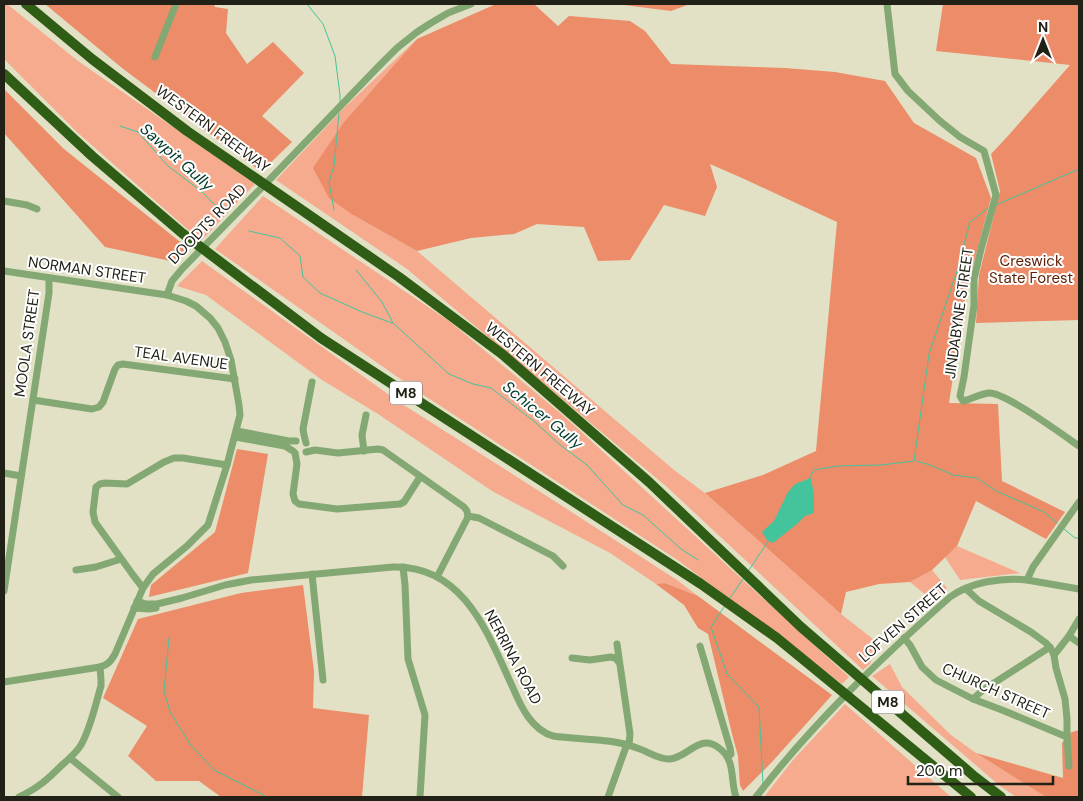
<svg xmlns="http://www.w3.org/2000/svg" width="1083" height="801" font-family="'DM Sans',sans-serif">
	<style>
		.green { fill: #f6aa8e }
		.forest { fill: #ec8c68 }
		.water { fill: #44c49c }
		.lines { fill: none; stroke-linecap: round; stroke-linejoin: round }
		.stream { stroke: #44c49c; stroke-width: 1 }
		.minor { stroke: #83a873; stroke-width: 7 }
		.highway { stroke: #2f5d15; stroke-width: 10 }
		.labels { text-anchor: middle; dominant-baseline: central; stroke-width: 4; stroke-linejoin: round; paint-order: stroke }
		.shield { fill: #fff; stroke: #64645d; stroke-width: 1 }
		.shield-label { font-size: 14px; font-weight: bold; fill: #212117 }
		.street-label { font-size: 15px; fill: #212117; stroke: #fff }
		.park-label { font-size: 15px; fill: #5e2208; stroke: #fff }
		.water-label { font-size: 16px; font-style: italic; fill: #003929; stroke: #fff }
	</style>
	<rect width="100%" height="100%" fill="#e2e1c5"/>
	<!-- green -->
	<g class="green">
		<path d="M4 4H7L78 61 255 184 201 241 78 133 4 59Z"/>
		<path d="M417 39 344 122 353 215 417 251 674 470 705 493 841 614 878 643 870 664 863 670 667 487 407 269 276 180 344 108Z"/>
		<path d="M263 196 449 321 565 417 849 677 842 684 679 561 419 392 215 249Z"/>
		<path d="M202 261 399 402 528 484 677 580 698 596 665 583 656 584 610 553 492 491 378 414 322 380 206 295 177 286Z"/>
		<path d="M957 546 1020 573 960 580 945 557Z"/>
		<path d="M932 570 947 588 932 600 910 582Z"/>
		<path d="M890 664 902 687 951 735 976 753 1046 797H1016L999 785 872 676Z"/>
		<path d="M845 704 951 797H764L793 760Z"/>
	</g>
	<!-- forest -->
	<g class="forest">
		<path d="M45 4H214L215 7 228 9 226 33 247 64 273 42 304 73 262 116 292 142 261 172 122 68Z"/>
		<path d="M496 4H534L558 26 569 16 630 21 645 31 671 64 785 68 835 72 885 81 914 123 976 158 991 198 966 292 949 403 998 404 1002 481 1065 512 1046 539 976 501 957 546 932 570 910 582 879 584 846 592 841 614 705 493 763 475 816 451 837 222 742 178 710 164 717 187 705 216 664 205 630 260 598 261 584 227 537 224 514 234 471 238 417 251 353 215 329 198 313 168 344 122 417 39Z"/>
		<path d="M616 4H690L671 11Z"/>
		<path d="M943 4H1079V320L976 323 979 275 1000 191 991 154 1007 137 1070 65 936 51Z"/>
		<path d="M4 89 64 149 189 249 175 262 105 247 4 133Z"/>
		<path d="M237 449 268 454 248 573 149 597 151 585 215 532Z"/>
		<path d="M665 583 698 596 832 695 771 763 743 791 740 785 738 756 732 734 708 634 698 628 684 605 656 584Z"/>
		<path d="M303 585 314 671 313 708 369 715 362 797H221L199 781H156L128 756 147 726 103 698 138 619 241 593Z"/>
		<path d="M1079 730V797H1046L976 753 1063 778 1062 743 1069 733Z"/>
	</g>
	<!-- water -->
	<path class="water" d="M811 478 814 495V513L805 516 797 524 773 543 767 540 762 532 774 521 788 492 795 484Z"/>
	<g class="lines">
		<!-- stream -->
		<g class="stream">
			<path d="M307 4 323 24 335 56 340 95V101"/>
			<path d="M120 126 138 132 168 166 201 191 218 208"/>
			<path d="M998 204 1079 169"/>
			<path d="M334 210 329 182 334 166 339 113"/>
			<path d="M249 231 280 238 300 256 303 277 320 293 362 312 392 323"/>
			<path d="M356 270 382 302 393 323 449 374 473 384 491 388 535 422 559 444 587 465 623 505 643 515 681 549 698 560"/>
			<path d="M916 461 930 465 953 475 977 478 996 491 1044 512 1057 523"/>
			<path d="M808 480 814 470 838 466 881 465 914 461 929 354 957 271 970 222 988 208"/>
			<path d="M1064 529 1075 538H1079"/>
			<path d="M749 570 769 540"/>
			<path d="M730 598 743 579"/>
			<path d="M724 607 711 627 727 674 759 707 763 784"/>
			<path d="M169 638 164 691 170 712 190 744 214 770 267 797"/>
		</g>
		<!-- minor -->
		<g class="minor">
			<path d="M887 4 895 74 908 91 940 121 960 137 984 151 996 195 981 249 974 279V305L964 377 960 396 963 401C971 399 980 394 989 393 1005 392 1063 435 1079 446"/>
			<path d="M155 57 176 4"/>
			<path d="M4 201 27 205 37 209"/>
			<path d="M4 271 167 295 186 301 196 306 210 318 218 328 225 342 231 360 239 405 240 415 227 465 208 525 187 546 153 574 143 588 115 654C111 661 108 665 100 667L4 682"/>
			<path d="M167 295 172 281 182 269 273 176 377 68 397 48 417 32 431 23 448 13 471 4"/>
			<path d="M33 400 92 409 99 407 103 402 115 369 118 365 123 364 235 379"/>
			<path d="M237 431 289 441H296"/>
			<path d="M235 437 285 446 293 451"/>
			<path d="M306 443 304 435 303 429 312 382"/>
			<path d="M364 451 362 435 366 415"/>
			<path d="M306 452 315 450 338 453 378 449 383 450 464 507 467 511 468 517 437 577"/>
			<path d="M295 453 297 464 293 494 295 501 299 504 337 509 400 504 404 502 420 477"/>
			<path d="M4 473 21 476"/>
			<path d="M468 516 479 518 553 556 563 566"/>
			<path d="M403 567 405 585 408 659 425 715 420 797"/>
			<path d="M76 570 96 567 121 559"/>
			<path d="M312 574 323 680"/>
			<path d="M1027 580 1079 589"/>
			<path d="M143 588 133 575 95 522 93 512 96 487 100 484 105 483 127 484 164 462 174 458H183L227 465"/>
			<path d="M966 589 979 601 1031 632 1046 643 1051 649 1054 655 1056 668 1065 699 1067 719V737L1069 766"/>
			<path d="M4 591 49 293V278"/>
			<path d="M137 601 146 604H157L182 598 225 585 251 580 393 567C464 565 488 634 513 688 521 707 532 730 553 736 581 740 611 738 637 748 647 751 659 760 670 759 689 757 699 733 719 748 736 760 730 780 736 797"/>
			<path d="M134 608 149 609 156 608"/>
			<path d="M1069 636 1079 643"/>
			<path d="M904 638 910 645 922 667 936 680 973 699 1002 710 1067 737"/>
			<path d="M617 644 630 734 629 745"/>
			<path d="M700 646 730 748 731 754 728 757"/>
			<path d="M1054 655 1069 636 1079 619"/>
			<path d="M572 658 590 660 611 657 615 658 619 662"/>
			<path d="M973 699 983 690 1050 647"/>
			<path d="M70 758 118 797"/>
			<path d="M19 797C38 788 47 780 62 765 69 759 76 753 81 745 91 727 95 706 101 686V680L100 667"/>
			<path d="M608 797 627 744"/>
			<path d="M756 797C813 723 880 659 950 597 971 582 1002 577 1027 580L1033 567 1079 502"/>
		</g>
		<!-- highway -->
		<g class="highway">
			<path d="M26 4 92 59 187 131 399 277 502 354 649 482 801 627 975 777 1001 797"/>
			<path d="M4 74 92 156 182 233 321 338 701 584 777 638 971 797"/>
		</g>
	</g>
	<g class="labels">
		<!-- shield labels -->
		<g class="shield">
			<rect x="390" y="381.5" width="32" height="23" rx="4"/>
			<rect x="872" y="690.5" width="32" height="23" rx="4"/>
		</g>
		<g class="shield-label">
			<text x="406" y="393">M8</text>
			<text x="888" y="702">M8</text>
		</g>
		<!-- street labels -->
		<g class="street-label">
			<text transform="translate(213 129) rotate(36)">WESTERN FREEWAY</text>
			<text transform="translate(207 224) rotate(-46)">DOODTS ROAD</text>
			<text transform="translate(87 270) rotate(8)">NORMAN STREET</text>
			<text transform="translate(959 313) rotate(-82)">JINDABYNE STREET</text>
			<text transform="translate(27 343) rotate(-82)">MOOLA STREET</text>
			<text transform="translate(181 358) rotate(8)">TEAL AVENUE</text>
			<text transform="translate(540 369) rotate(40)">WESTERN FREEWAY</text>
			<text transform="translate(903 623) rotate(-41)">LOFVEN STREET</text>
			<text transform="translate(513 657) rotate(62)">NERRINA ROAD</text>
			<text transform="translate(996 691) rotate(24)">CHURCH STREET</text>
		</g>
		<!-- park labels -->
		<g class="park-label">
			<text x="1031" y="261">Creswick<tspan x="1031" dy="17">State Forest</tspan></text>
		</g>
		<!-- water labels -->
		<g class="water-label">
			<text transform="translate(177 157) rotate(42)">Sawpit Gully</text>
			<text transform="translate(543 415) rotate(39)">Schicer Gully</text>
		</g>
	</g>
	<!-- border -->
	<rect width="1083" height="801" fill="none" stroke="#212117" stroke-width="10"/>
	<!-- north arrow -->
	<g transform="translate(1043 40)" stroke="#ffffff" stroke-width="4" paint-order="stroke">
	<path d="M0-4L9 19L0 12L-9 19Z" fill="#212117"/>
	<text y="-8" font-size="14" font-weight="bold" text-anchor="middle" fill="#212117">N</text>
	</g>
	<!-- scale -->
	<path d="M908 776v8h145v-8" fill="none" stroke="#212117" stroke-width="2.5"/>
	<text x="916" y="776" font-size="15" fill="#212117" stroke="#ffffff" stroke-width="4" paint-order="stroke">200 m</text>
</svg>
